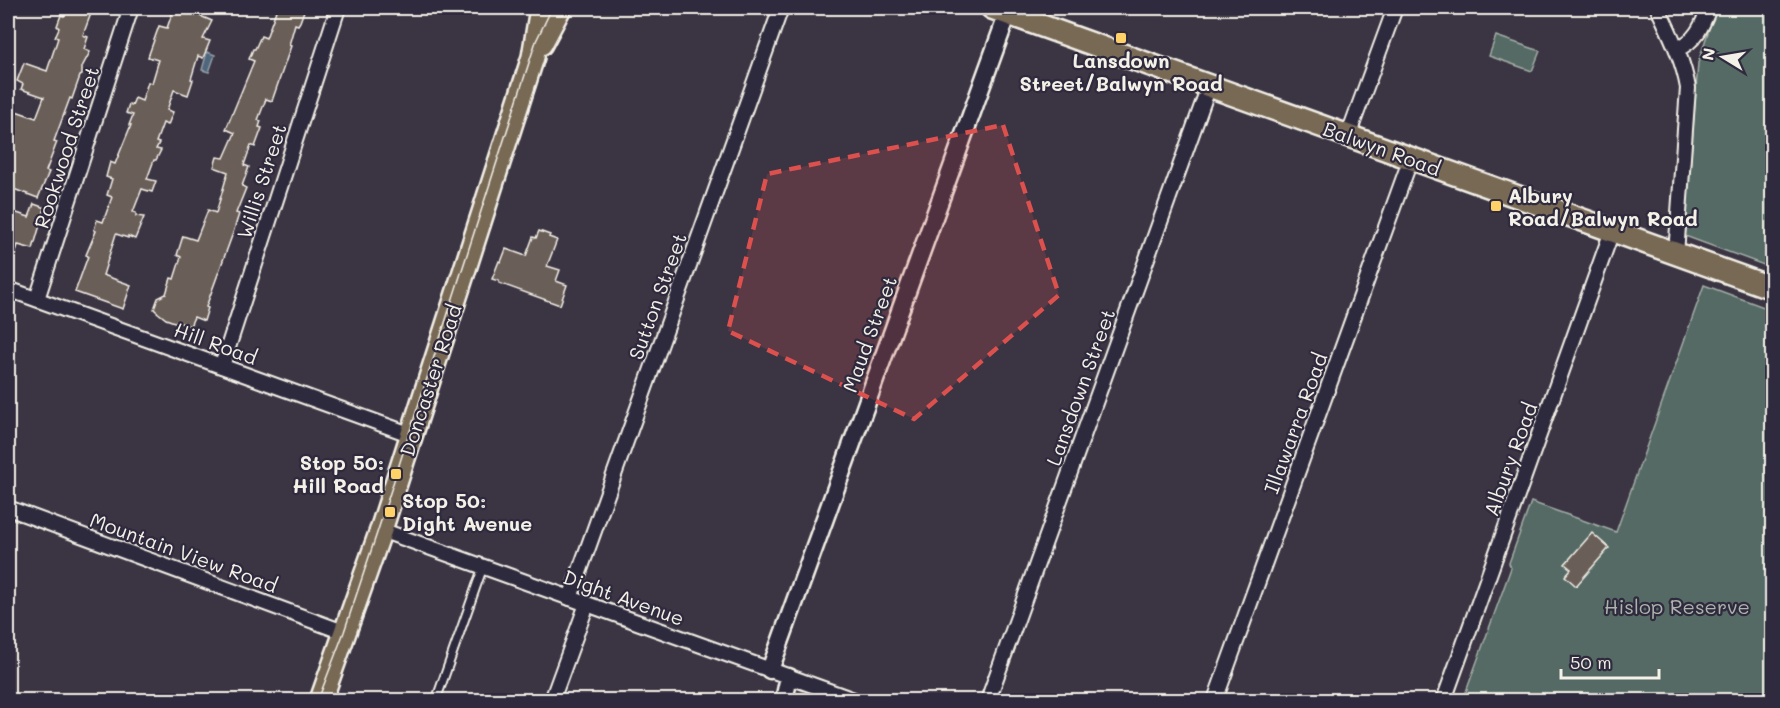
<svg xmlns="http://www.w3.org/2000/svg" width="1780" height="708" font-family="Mali,sans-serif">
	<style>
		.green { fill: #546a65; stroke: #a4aea6; stroke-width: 1.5 }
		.water { fill: #50667b; stroke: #929ea7; stroke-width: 1.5 }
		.building { fill: #6a5e59; stroke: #f4f1e8; stroke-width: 1.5 }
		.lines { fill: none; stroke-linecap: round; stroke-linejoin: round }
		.service-casing { stroke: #f4f1e8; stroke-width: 11 }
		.minor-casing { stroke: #f4f1e8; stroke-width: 18 }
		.tertiary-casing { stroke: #f4f1e8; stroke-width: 21 }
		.primary-casing { stroke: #f4f1e8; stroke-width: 26 }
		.service { stroke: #2f2a3d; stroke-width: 7 }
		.minor { stroke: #2f2a3d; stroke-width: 14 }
		.tertiary { stroke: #2f2a3d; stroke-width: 16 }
		.primary { stroke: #786954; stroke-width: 21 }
		.tram { stroke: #f4f1e8; stroke-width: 1.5 }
		.marked { fill: #dc504e; fill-opacity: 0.2; stroke: #dc504e; stroke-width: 4.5; stroke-dasharray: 12 8; stroke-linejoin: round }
		.poi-dot { fill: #ffd166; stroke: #2f2a3d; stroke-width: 2 }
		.labels { text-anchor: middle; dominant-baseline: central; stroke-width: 4.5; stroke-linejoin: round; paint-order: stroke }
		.poi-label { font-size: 20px; font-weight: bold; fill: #f4f1e8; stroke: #2f2a3d; text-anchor: start }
		.street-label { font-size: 20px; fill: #f4f1e8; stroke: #2f2a3d }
		.park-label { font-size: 20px; fill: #acb4ad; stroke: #2f2a3d }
	</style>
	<rect width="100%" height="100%" fill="#3b3443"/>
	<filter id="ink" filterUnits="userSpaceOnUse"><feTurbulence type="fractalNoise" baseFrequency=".0167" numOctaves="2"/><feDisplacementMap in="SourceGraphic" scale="12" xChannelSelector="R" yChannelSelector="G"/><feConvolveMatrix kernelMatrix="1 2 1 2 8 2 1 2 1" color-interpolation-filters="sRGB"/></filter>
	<g filter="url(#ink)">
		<!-- green -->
		<g class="green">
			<path d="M1716 8H1772V268L1685 236 1698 63Z"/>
			<path d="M1496 36 1540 51 1532 71 1489 56Z"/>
			<path d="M1704 285 1772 310V700H1463L1511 568 1509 563 1531 502 1616 532Z"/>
		</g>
		<!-- water -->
		<path class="water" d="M207 52 215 55 209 72 202 70Z"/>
		<!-- building -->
		<g class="building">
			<path d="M67 8H93L83 35 88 37 84 49 90 52 82 67V75L80 76 72 99 70 98 54 141 57 142 46 171 49 172 38 198 8 187V133L16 111 36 118 44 97 21 89 23 84 17 81 24 63 47 71 58 38 55 37 59 28 57 26 61 15 64 16Z"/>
			<path d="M181 8H201L198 15 212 21 203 39 210 41 203 58 198 56 191 79 193 80 188 95 174 90 167 110 173 112 168 125 163 123 156 142 159 143 156 149 161 150 156 160H154L147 179 156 181 152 192 142 189 133 212 136 213V216L144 217 135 239 128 236V238L116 234 103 275 131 285 123 309 75 292 88 256 86 255 96 231 94 230 97 220 103 222 112 197 107 195 112 179 106 177 110 162 115 164 131 125H129L133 115 126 113 129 104 132 105 135 98 142 101 148 82 152 83 158 63H157L158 60 148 57 159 26 167 28 173 11 179 13Z"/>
			<path d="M277 8H305L300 22 298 25 295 24 289 45 291 46 272 101 266 99 258 120 261 121 259 127 262 128 255 147 251 145 244 165 249 167 242 186 246 188 236 213 239 214 233 233 206 307 208 308 204 321 194 317 190 326 178 322 177 323 166 319 157 312 154 309 158 298 166 294 171 278 174 279 181 257 177 255 183 236 196 240 208 210 216 213 228 172 214 167 217 157 224 158 235 133 226 129 254 61 249 59 253 49H255L261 36 266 38Z"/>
			<path d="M34 204 45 208 33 249 18 245 10 271H8V210L29 217Z"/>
			<path d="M539 231 550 235 549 237 557 240 547 266 560 270 556 281 567 285 560 305 499 283V281L492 279 499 261 501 262 506 249 526 256 533 237 536 238Z"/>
			<path d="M1592 533 1609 548 1576 586 1565 576 1571 569 1565 564Z"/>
		</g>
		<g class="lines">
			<defs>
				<path id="service" d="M436 700 483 567"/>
				<g id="minor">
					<path d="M1658 8C1670 34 1683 59 1688 88L1676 254"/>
					<path d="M1677 49C1696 41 1702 26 1709 8"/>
					<path d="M1348 136 1395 8"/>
					<path d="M8 289 412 435"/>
					<path d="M37 299 131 8"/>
					<path d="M222 366 338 8"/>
					<path d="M8 508 346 633"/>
					<path d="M381 530 854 700"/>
					<path d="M570 598 781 8"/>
					<path d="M552 700 587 604"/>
					<path d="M988 700 1209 86"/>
					<path d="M1215 700 1411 158"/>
					<path d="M1444 700 1612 231"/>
				</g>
				<g id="tertiary">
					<path d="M770 670 1008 13"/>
					<path d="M784 700 789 677"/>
				</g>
				<g id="primary">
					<path d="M992 8 1772 288"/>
					<path d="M541 44 560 8"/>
					<path d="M321 700 381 530 533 57 541 8"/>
				</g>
			</defs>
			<!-- service casing -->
			<use href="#service" class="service-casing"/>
			<!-- minor casing -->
			<use href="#minor" class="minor-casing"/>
			<!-- tertiary casing -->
			<use href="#tertiary" class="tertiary-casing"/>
			<!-- primary casing -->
			<use href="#primary" class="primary-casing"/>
			<!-- service -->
			<use href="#service" class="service"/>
			<!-- minor -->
			<use href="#minor" class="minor"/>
			<!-- tertiary -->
			<use href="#tertiary" class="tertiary"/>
			<!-- primary -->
			<use href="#primary" class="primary"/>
			<!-- tram -->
			<path class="tram" d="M318 700 344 632 378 530 536 41 552 8"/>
		</g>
	</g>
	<!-- marked area -->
	<path class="marked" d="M1003 125 1059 295 914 419 728 331 767 174Z"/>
	<!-- markers -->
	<g class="poi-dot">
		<rect x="1115" y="32" width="12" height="12" rx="3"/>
		<rect x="1490" y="200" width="12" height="12" rx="3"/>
		<rect x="390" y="468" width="12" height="12" rx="3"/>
		<rect x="384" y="506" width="12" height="12" rx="3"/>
	</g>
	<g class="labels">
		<!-- poi labels -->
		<g class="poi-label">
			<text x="1121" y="60" text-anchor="middle">Lansdown<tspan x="1121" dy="23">Street/Balwyn Road</tspan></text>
			<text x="1508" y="195">Albury<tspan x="1508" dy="23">Road/Balwyn Road</tspan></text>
			<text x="384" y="462" text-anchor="end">Stop 50:<tspan x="384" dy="23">Hill Road</tspan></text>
			<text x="402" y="500">Stop 50:<tspan x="402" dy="23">Dight Avenue</tspan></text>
		</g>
		<!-- street labels -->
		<g class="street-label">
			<text transform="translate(66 147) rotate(-72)">Rookwood Street</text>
			<text transform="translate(1382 148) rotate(20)">Balwyn Road</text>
			<text transform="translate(261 181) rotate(-72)">Willis Street</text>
			<text transform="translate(657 296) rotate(-70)">Sutton Street</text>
			<text transform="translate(869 334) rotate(-70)">Maud Street</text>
			<text transform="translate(216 343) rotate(20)">Hill Road</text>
			<text transform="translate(430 380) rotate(-72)">Doncaster Road</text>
			<text transform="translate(1080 387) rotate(-70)">Lansdown Street</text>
			<text transform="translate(1295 423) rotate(-70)">Illawarra Road</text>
			<text transform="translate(1510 459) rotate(-70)">Albury Road</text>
			<text transform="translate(184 552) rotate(20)">Mountain View Road</text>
			<text transform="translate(624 597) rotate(20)">Dight Avenue</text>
		</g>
		<!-- park labels -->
		<g class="park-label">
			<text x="1677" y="606">Hislop Reserve</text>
		</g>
	</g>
	<!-- margin -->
	<rect width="1780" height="708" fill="none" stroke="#2f2a3d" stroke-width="30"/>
	<rect x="15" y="15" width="1750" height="678" fill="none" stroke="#f4f1e8" stroke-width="2" filter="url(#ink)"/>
	<!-- north arrow -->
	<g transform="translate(1723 57) rotate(281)" stroke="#2f2a3d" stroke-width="4.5" paint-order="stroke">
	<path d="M0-4.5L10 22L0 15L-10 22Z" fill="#f4f1e8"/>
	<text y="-9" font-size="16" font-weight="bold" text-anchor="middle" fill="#f4f1e8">N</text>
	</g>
	<!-- scale -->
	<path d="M1561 669v9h98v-9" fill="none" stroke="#f4f1e8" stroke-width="3"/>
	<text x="1570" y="669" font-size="18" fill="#f4f1e8" stroke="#2f2a3d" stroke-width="4.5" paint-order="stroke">50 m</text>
</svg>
